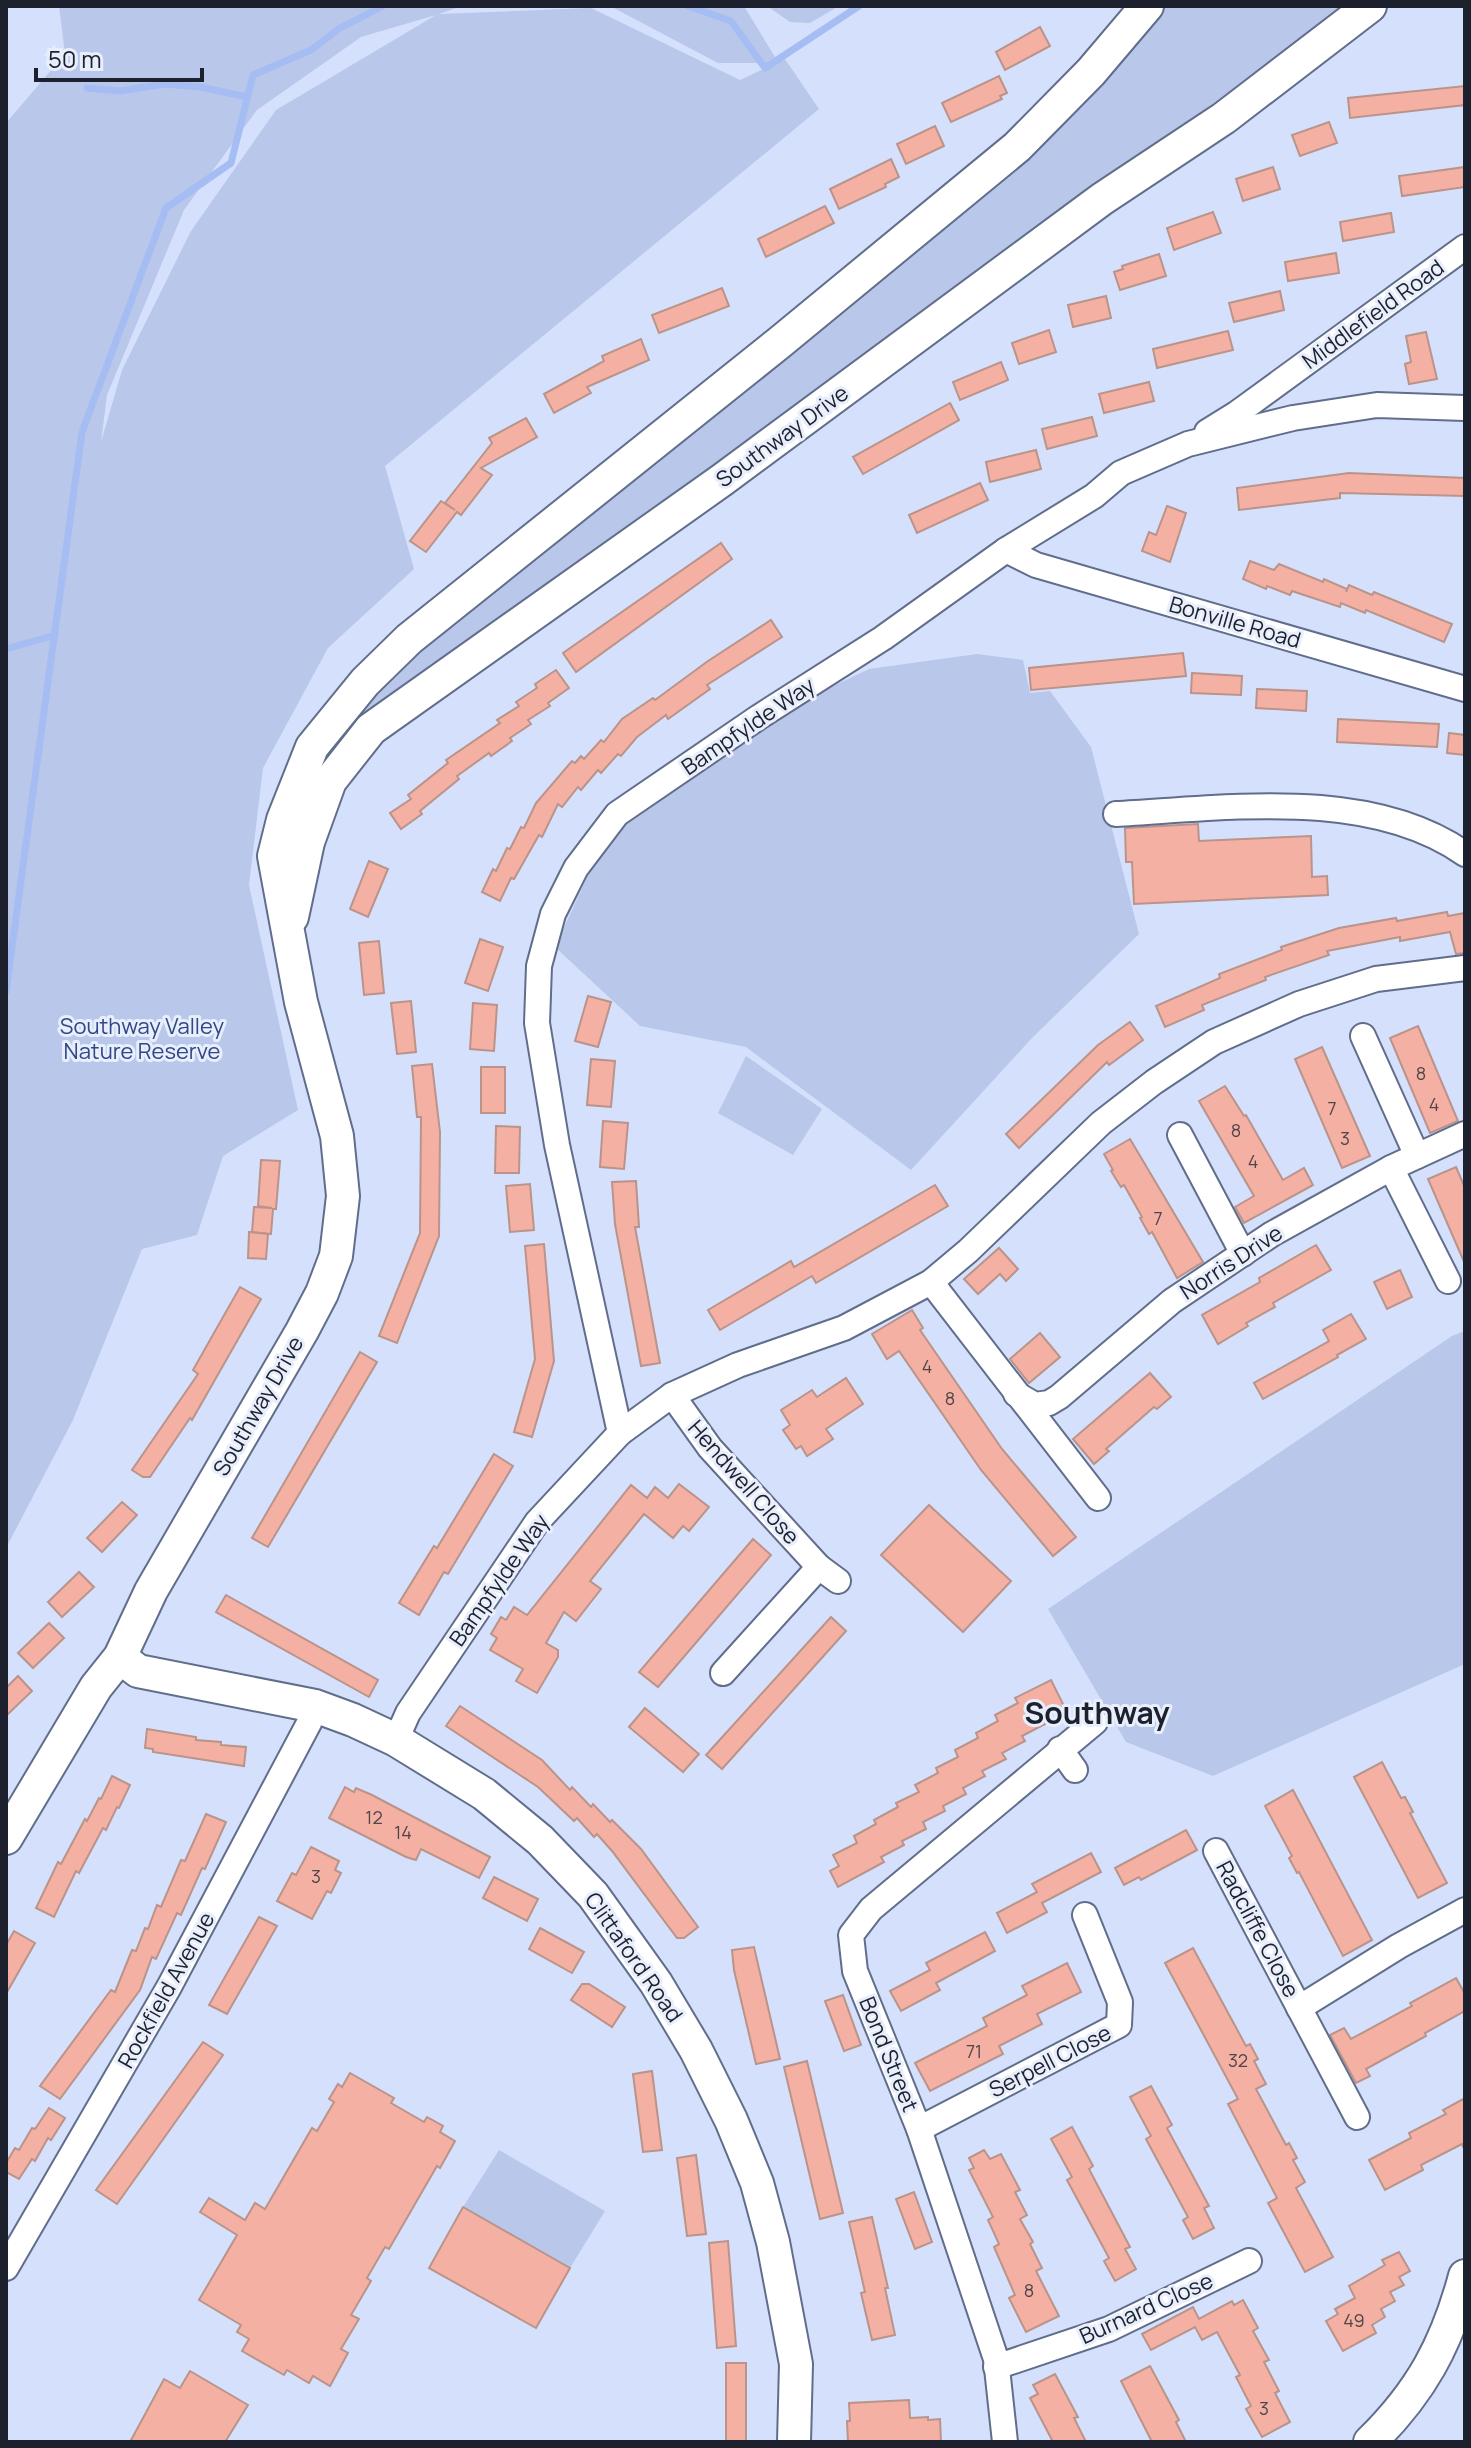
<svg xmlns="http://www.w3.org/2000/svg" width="1471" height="2448" font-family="Manrope,sans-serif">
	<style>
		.green { fill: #b8c7ea; fill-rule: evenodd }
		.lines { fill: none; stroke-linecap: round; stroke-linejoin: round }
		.stream { stroke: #a6bdf3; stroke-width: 7 }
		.building { fill: #f4b1a3; stroke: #ba938a; stroke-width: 2 }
		.street-casing { stroke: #606d8b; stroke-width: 28 }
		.secondary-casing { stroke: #606d8b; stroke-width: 36 }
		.street { stroke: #fff; stroke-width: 24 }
		.secondary { stroke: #fff; stroke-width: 32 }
		.labels { text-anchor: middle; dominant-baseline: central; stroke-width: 6; stroke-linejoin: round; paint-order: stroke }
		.number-label { font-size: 18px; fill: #52454a }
		.street-label { font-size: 22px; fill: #1c212d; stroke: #e8eefc }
		.park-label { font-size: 22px; fill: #314888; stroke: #e8eefc }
		.district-label { font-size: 30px; font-weight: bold; fill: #1c212d; stroke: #e8eefc }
	</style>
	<rect width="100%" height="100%" fill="#d5e1fc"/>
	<!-- green -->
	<g class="green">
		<path d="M59 6H462L439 14 591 8 740 80 776 63H718L610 6H744L778 62 785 59 819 109 385 466 414 569 328 648 263 768 249 885 298 1110 223 1156 197 1235 142 1249 73 1420 6 1548V123L65 54ZM436 15 276 110 191 231 122 370 101 442 107 395 184 210 257 110 361 37Z"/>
		<path d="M767 6H839L810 23 790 22Z"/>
		<path d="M1162 6H1345L1092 193 358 719 371 661 535 537Z"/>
		<path d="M977 654 1023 660 1030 693 1050 691 1091 747 1139 934 1033 1037 911 1170 746 1047 640 1026 555 947 608 832 796 704 869 669Z"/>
		<path d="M746 1056 822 1109 793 1155 718 1113Z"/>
		<path d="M1465 1331V1664L1213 1776 1126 1742 1048 1609 1452 1336Z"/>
		<path d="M499 2150 605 2211 570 2268 463 2207Z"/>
	</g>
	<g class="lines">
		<!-- stream -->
		<g class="stream">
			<path d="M688 6 731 21 765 68 859 6"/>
			<path d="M87 88 120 91 165 84 200 87 247 97"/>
			<path d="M6 649 55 635"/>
			<path d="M6 991 82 432 166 208 231 163 253 75 311 50 340 28 383 6"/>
		</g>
	</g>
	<!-- building -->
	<g class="building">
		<path d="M1040 27 1050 46 1005 70 996 52Z"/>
		<path d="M999 76 1007 93 1000 96 1002 99 951 122 942 103Z"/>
		<path d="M1465 86V105L1350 118 1348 98Z"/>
		<path d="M1329 122 1337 143 1300 156 1292 135Z"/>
		<path d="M935 126 944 146 906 164 897 144Z"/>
		<path d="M891 159 899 177 885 184 886 187 839 209 830 189Z"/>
		<path d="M1273 167 1280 189 1243 201 1236 179Z"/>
		<path d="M1465 167V187L1402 196 1399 176Z"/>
		<path d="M825 206 834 223 766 257 758 239Z"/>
		<path d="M1213 212 1221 233 1174 250 1167 228Z"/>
		<path d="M1391 213 1394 232 1343 241 1340 222Z"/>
		<path d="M1336 253 1339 273 1288 281 1285 262Z"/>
		<path d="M1159 254 1166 276 1120 290 1114 272 1123 269 1122 266Z"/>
		<path d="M722 288 729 306 659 333 652 315Z"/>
		<path d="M1280 291 1284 310 1234 322 1229 303Z"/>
		<path d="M1106 296 1111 318 1073 327 1068 305Z"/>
		<path d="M1049 330 1056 352 1019 364 1012 343Z"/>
		<path d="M1228 331 1233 350 1157 368 1153 349Z"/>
		<path d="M1426 332 1437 379 1409 384 1405 364 1411 362 1406 336Z"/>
		<path d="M641 339 649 360 587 387 591 393 554 413 544 394 604 361 602 356Z"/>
		<path d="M1001 362 1008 380 960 400 953 382Z"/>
		<path d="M1149 382 1154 401 1104 413 1099 394Z"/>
		<path d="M950 403 959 420 863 474 853 457Z"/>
		<path d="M1092 417 1097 436 1047 449 1042 429Z"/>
		<path d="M526 418 537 437 481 468 492 475 461 515 457 512 426 552 410 541 441 501 455 510 445 503 492 443 489 438Z"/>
		<path d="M1036 450 1041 469 990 482 986 462Z"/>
		<path d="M1349 473 1465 478V496L1340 493V498L1239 510 1237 488Z"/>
		<path d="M980 483 988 500 917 533 909 515Z"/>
		<path d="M1167 506 1186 513 1170 562 1142 551 1149 532 1156 535Z"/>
		<path d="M721 543 732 559 576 672 563 653Z"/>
		<path d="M1250 561 1274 570 1279 564 1323 582 1324 579 1347 589 1346 592 1349 585 1372 595 1374 592 1452 624 1444 642 1366 610 1365 613 1341 603 1340 607 1292 591 1290 595 1267 586 1266 589 1243 579Z"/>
		<path d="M771 620 782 637 707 685 710 689 668 719 666 715 637 737 621 756 618 754 601 773 598 770 581 790 578 787 562 807 558 804 542 837 539 835 514 879 511 878 500 901 482 892 493 869 496 871 507 848 510 849 521 827 524 828 536 803 572 761 575 763 581 756 584 759 601 740 604 742 622 719 653 698 655 700 708 661Z"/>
		<path d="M1183 653 1186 676 1031 690 1029 668Z"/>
		<path d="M556 670 569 688 548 703 550 706 528 720 531 724 510 738 512 741 491 756 489 753 457 776 459 779 420 811 422 814 401 829 390 813 411 799 408 795 448 763 446 760 500 723 497 720 519 706 516 702 537 688 535 684Z"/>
		<path d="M1192 673 1242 676 1241 695 1191 693Z"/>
		<path d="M1257 689 1307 691 1306 711 1256 708Z"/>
		<path d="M1338 719 1439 724 1437 747 1337 742Z"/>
		<path d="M1449 733 1465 735V755L1447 753Z"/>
		<path d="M1198 824 1199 841 1311 836 1312 877 1327 876 1328 895 1134 904 1132 862H1126L1125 828Z"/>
		<path d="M369 861 388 869 368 917 350 909Z"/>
		<path d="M1447 912 1448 916 1465 913V953L1456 954 1450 932 1400 941V937L1327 951 1329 955 1265 977 1266 980 1202 1005 1204 1010 1165 1027 1156 1006 1220 978 1219 974 1282 950 1281 947 1339 928 1396 918 1397 921Z"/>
		<path d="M480 939 503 947 488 991 465 983Z"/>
		<path d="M379 941 384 993 364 995 359 943Z"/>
		<path d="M588 996 611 1002 598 1047 575 1041Z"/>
		<path d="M411 1001 416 1052 397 1054 391 1003Z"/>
		<path d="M473 1003 497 1005 494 1051 470 1049Z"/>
		<path d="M1130 1022 1143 1040 1109 1065 1107 1062 1019 1148 1006 1134 1098 1045Z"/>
		<path d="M1418 1026 1458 1121 1430 1133 1390 1038Z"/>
		<path d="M1322 1047 1370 1156 1342 1168 1295 1059Z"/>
		<path d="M591 1059 615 1061 611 1107 587 1105Z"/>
		<path d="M432 1064 440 1132 439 1236 397 1343 379 1336 420 1233 421 1117H417L412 1066Z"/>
		<rect x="481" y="1067" width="24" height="46"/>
		<path d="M1225 1086 1244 1116 1246 1115 1283 1180 1304 1168 1313 1185 1244 1223 1235 1207 1254 1196 1199 1101Z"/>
		<path d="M603 1121 628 1123 624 1169 600 1167Z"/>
		<path d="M496 1126 520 1127 519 1173H495Z"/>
		<path d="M1130 1139 1203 1262 1177 1278 1152 1232 1149 1234 1140 1218 1142 1217 1124 1185 1121 1187 1111 1171 1113 1170 1104 1154Z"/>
		<path d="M261 1160 280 1161 276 1209H273L271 1234 252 1232 254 1207 272 1208 258 1206Z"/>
		<path d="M1456 1167 1465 1188V1264L1428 1179Z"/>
		<path d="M636 1181 639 1227H635L660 1363 641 1366 615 1224 612 1182Z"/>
		<path d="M530 1184 534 1230 510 1232 506 1186Z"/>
		<path d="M935 1185 948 1206 816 1283 812 1276 720 1330 708 1310 791 1261 794 1267Z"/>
		<path d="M249 1232 268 1234 266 1259 248 1258Z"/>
		<path d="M544 1244 554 1361 532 1437 514 1432 535 1359 525 1246Z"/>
		<path d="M1316 1245 1331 1270 1273 1303 1275 1307 1246 1323 1248 1326 1218 1344 1202 1315 1260 1282 1259 1278Z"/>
		<path d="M999 1248 1018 1269 1006 1281 1000 1274 978 1294 964 1279Z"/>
		<path d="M1400 1270 1412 1297 1387 1309 1374 1282Z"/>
		<path d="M240 1287 261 1299 192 1420 190 1418 150 1477H143L132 1470 198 1374 193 1370Z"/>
		<path d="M912 1310 923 1328 920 1330 1002 1449 1076 1537 1053 1556 981 1470 899 1351 887 1359 872 1334Z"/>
		<path d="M1351 1314 1366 1339 1337 1355 1338 1357 1263 1399 1254 1383 1329 1341 1323 1330Z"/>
		<path d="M1040 1333 1060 1357 1029 1383 1010 1359Z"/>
		<path d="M360 1352 377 1362 268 1547 252 1538Z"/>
		<path d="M1150 1373 1171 1397 1157 1409 1154 1407 1106 1449 1109 1451 1094 1464 1073 1439Z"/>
		<path d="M846 1378 863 1404 826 1429 833 1439 807 1456 801 1446 796 1449 783 1430 790 1425 781 1410 812 1390 817 1397Z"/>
		<path d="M494 1454 513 1466 448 1574 444 1572 419 1615 399 1603 434 1546 437 1548Z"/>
		<path d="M679 1484 709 1507 689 1531 683 1526 673 1538 644 1514 590 1581 601 1589 576 1621 564 1612 546 1643 558 1650V1657L537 1693 516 1681 523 1669 490 1650 497 1638 491 1634 501 1617 506 1620 514 1607 527 1615 631 1485 647 1498 655 1487 668 1498Z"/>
		<path d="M122 1502 137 1515 102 1552 87 1538Z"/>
		<path d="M929 1505 1011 1581 963 1632 881 1555Z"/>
		<path d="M753 1539 771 1555 658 1687 639 1672Z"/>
		<path d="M79 1572 94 1587 62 1617 48 1602Z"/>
		<path d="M226 1595 378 1680 369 1697 216 1612Z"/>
		<path d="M831 1617 846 1631 722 1769 706 1755Z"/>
		<path d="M49 1623 64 1638 33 1668 18 1653Z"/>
		<path d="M18 1676 32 1691 6 1716V1688Z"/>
		<path d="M1051 1680 1064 1706 1042 1718 1045 1724 1022 1736 1025 1741 1002 1753 1006 1759 982 1771 985 1776 963 1788 966 1794 943 1806 945 1811 923 1822 926 1829 902 1841 904 1845 881 1857 884 1862 838 1887 830 1871 839 1866 833 1855 857 1843 854 1836 876 1824 874 1820 898 1807 896 1803 919 1792 915 1785 938 1773 936 1768 958 1757 955 1750 978 1738 976 1733 998 1721 995 1715 1018 1703 1015 1698Z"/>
		<path d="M460 1706 542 1760 570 1790 572 1787 591 1807 593 1804 610 1822 612 1820 641 1849 698 1927 684 1938H677L612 1851 597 1834 594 1837 577 1818 574 1821 538 1787 446 1726Z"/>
		<path d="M645 1708 699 1754 683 1772 629 1727Z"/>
		<path d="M147 1729 196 1737V1740L221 1742V1745L246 1747 244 1766 153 1752V1749L145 1748Z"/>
		<path d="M1382 1762 1401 1798 1405 1797 1413 1812 1410 1813 1447 1883 1418 1898 1354 1777Z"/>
		<path d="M112 1776 130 1785 119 1808 117 1807 106 1830 103 1828 79 1873 76 1871 54 1917 36 1908 58 1862 61 1864 85 1819 87 1821 99 1798 101 1799Z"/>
		<path d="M345 1787 354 1792 356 1788 372 1795 490 1857 479 1878 421 1849 416 1860 406 1857 329 1818Z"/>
		<path d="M1293 1790 1372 1940 1343 1956 1299 1872 1297 1873 1289 1858 1292 1856 1265 1806Z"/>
		<path d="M206 1814 226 1822 205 1869 202 1868 181 1915 177 1913 156 1959 152 1957 140 1990 60 2099 40 2086 111 1990 115 1992 132 1950 136 1951 145 1928 148 1929 157 1905 161 1907 181 1860 185 1861Z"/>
		<path d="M1186 1830 1197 1850 1141 1880 1139 1877 1124 1885 1115 1868Z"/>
		<path d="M311 1847 339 1861 335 1870 341 1873 331 1893 327 1891 312 1919 277 1901 292 1873 296 1875Z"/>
		<path d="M1091 1853 1101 1872 1042 1903 1047 1912 1007 1933 997 1913 1037 1892 1032 1884Z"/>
		<path d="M494 1877 538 1899 527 1921 483 1898Z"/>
		<path d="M259 1917 277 1926 227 2014 209 2005Z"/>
		<path d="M540 1928 584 1952 572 1973 529 1949Z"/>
		<path d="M14 1931 35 1943 6 1994V1945Z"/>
		<path d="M985 1932 995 1951 936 1983 940 1990 901 2011 890 1991 930 1970 926 1963Z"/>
		<path d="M754 1947 780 2059 756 2064 734 1970 732 1950Z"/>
		<path d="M1193 1948 1246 2046 1250 2044 1258 2059 1254 2061 1266 2084 1256 2089 1286 2145 1289 2143 1297 2158 1293 2160 1305 2182 1296 2188 1333 2257 1305 2272 1268 2203 1277 2198 1228 2104 1238 2099 1165 1963Z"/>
		<path d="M1067 1963 1081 1992 1037 2014 1042 2024 999 2046 1003 2054 930 2091 915 2063 987 2026 983 2018 1027 1995 1022 1986Z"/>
		<path d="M1456 1978 1465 1994V2011L1425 2033 1426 2036 1366 2069 1370 2076 1356 2083 1330 2035 1344 2028 1351 2039 1412 2006 1410 2003Z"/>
		<path d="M582 1984H589L625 2007 612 2027 571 2000Z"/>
		<path d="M843 1995 861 2045 844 2051 825 2001Z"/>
		<path d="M203 2042 223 2055 117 2204 96 2190Z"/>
		<path d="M807 2061 843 2213 820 2219 784 2067Z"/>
		<path d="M652 2071 662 2150 643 2152 633 2074Z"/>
		<path d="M350 2073 394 2098 391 2103 424 2122 427 2117 443 2126 440 2132 455 2141 440 2168 437 2166 389 2249 385 2247 367 2278 371 2281 351 2315 359 2319 341 2349 348 2353 330 2386 313 2376 309 2383 287 2370 284 2375 242 2351 249 2339 237 2332 241 2325 199 2300 237 2235 200 2212 209 2198 245 2220 255 2203 265 2209 312 2128 317 2131 334 2102 329 2099 338 2084 342 2087Z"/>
		<path d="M1151 2086 1172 2125 1167 2128 1209 2206 1204 2208 1214 2228 1193 2239 1183 2220 1188 2217 1146 2139 1151 2136 1130 2097Z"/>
		<path d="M1465 2098V2151L1462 2144 1421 2165 1423 2170 1385 2190 1369 2160 1411 2138 1409 2133 1446 2114 1443 2110Z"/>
		<path d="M49 2108 65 2118 51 2140 48 2138 35 2161 32 2159 19 2179 6 2172V2163L15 2148 19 2150 32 2128 35 2129Z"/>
		<path d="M1072 2127 1093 2166 1089 2169 1130 2247 1125 2249 1136 2269 1115 2281 1104 2261 1109 2258 1067 2180 1072 2177 1051 2139Z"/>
		<path d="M984 2150 990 2159 1001 2154 1020 2190 1015 2192 1027 2215 1020 2219 1033 2242 1030 2244 1042 2268 1036 2271 1059 2316 1026 2332 1009 2298 1015 2295 994 2247 999 2244 988 2220 993 2217 969 2170 974 2168 969 2158Z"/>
		<path d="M696 2155 706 2234 687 2236 677 2158Z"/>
		<path d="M914 2192 932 2242 915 2249 896 2199Z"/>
		<path d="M463 2207 570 2268 536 2328 429 2268Z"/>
		<path d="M872 2217 888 2288H885L895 2335 872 2340 861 2293 865 2292 849 2222Z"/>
		<path d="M728 2241 736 2346 717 2348 709 2243Z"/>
		<path d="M1399 2252 1410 2271 1399 2277 1404 2285 1390 2292 1395 2301 1381 2309 1385 2317 1372 2325 1376 2333 1343 2351 1326 2321 1338 2314 1335 2309 1355 2298 1349 2286 1385 2265 1382 2260Z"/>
		<path d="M1243 2300 1258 2328 1253 2331 1269 2360 1264 2362 1279 2391 1275 2393 1290 2422 1262 2437 1246 2409 1251 2406 1236 2377 1240 2375 1217 2332 1202 2340 1195 2327 1151 2350 1142 2334 1193 2307 1199 2319 1232 2301 1234 2305Z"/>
		<rect x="726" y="2363" width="20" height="79"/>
		<path d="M1150 2366 1179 2420 1176 2422 1186 2442H1152L1121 2381Z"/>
		<path d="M190 2371 248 2405 225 2442H130L164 2379 180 2388Z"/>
		<path d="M1055 2374 1078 2417 1074 2418 1086 2442H1053L1030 2398 1038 2394 1033 2385Z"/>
		<path d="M909 2400 910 2418 928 2417V2420L940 2419 941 2442H848L847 2421H850L849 2403Z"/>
	</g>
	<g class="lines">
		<defs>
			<g id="street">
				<path d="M1207 432 1236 414 1465 247"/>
				<path d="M1006 550 1036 565 1465 689"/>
				<path d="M1116 814C1227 808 1370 787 1465 854"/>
				<path d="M1363 1036 1417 1156"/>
				<path d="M1180 1135 1243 1254"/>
				<path d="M1391 1168 1448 1281"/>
				<path d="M931 1282 1098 1498"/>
				<path d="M1016 1394 1035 1405 1049 1403 1059 1397 1172 1301 1272 1234 1391 1168 1465 1134"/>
				<path d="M672 1395 710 1448 819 1567 838 1581"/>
				<path d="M620 1433 557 1145 537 1023 539 966 553 914 576 868 617 814 759 717 883 638 1006 550 1094 496 1121 473 1188 444 1293 418 1377 405 1465 408"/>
				<path d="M723 1673 819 1567"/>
				<path d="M396 1740 408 1713 537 1522 620 1433 672 1395 738 1365 844 1328 931 1282 968 1251 1101 1123 1154 1082 1214 1042 1299 1004 1376 979 1465 968"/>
				<path d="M1060 1749 1075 1770"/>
				<path d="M1216 1851 1357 2117"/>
				<path d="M1299 2008 1399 1946 1465 1910"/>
				<path d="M919 2129 1119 2025 1120 2002 1085 1915"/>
				<path d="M6 2268 169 1987 309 1723 315 1706"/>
				<path d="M996 2367 1109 2329 1249 2261"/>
				<path d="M1005 2442 996 2359 919 2129 855 1971 851 1935 871 1909 1095 1722"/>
			</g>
			<g id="secondary">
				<path d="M292 917 308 842 330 781 371 729 722 480 1102 199 1224 118 1370 6"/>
				<path d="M120 1657 138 1671 315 1706 353 1720 396 1740 484 1794 540 1840 593 1895 656 1983 696 2050 731 2120 757 2183 773 2242 796 2364 794 2442"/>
				<path d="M6 1838 96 1687 120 1657 151 1591 302 1331 322 1293 336 1256 343 1196 337 1136 301 1002 274 856 283 820 312 747 365 682 409 639 779 343 1017 147 1091 72 1147 6"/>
				<path d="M1370 2442C1421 2392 1447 2344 1465 2276"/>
			</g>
		</defs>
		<!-- street casing -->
		<use href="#street" class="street-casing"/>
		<!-- secondary casing -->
		<use href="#secondary" class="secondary-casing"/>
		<!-- street -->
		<use href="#street" class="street"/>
		<!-- secondary -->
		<use href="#secondary" class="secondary"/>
	</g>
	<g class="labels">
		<!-- number labels -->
		<g class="number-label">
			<text x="1421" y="1073">8</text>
			<text x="1434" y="1104">4</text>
			<text x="1332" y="1108">7</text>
			<text x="1236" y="1130">8</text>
			<text x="1345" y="1138">3</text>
			<text x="1253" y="1161">4</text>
			<text x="1158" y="1218">7</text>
			<text x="927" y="1366">4</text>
			<text x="950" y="1398">8</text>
			<text x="374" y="1817">12</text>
			<text x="403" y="1832">14</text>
			<text x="316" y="1876">3</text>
			<text x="974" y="2051">71</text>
			<text x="1238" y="2060">32</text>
			<text x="1029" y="2290">8</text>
			<text x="1354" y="2320">49</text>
			<text x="1264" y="2408">3</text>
		</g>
		<!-- street labels -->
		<g class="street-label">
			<text transform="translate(1373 314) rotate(-36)">Middlefield Road</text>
			<text transform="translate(782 436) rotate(-36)">Southway Drive</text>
			<text transform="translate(1235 622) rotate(16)">Bonville Road</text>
			<text transform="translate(748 726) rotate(-34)">Bampfylde Way</text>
			<text transform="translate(1231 1262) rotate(-33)">Norris Drive</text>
			<text transform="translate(258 1406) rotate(-60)">Southway Drive</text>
			<text transform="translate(744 1482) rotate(49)">Hendwell Close</text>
			<text transform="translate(499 1580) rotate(-55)">Bampfylde Way</text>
			<text transform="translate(1258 1929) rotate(62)">Radcliffe Close</text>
			<text transform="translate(634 1957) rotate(55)">Clittaford Road</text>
			<text transform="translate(166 1990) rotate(-61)">Rockfield Avenue</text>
			<text transform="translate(889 2054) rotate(68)">Bond Street</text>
			<text transform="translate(1050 2061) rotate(-27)">Serpell Close</text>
			<text transform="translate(1146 2308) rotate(-24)">Burnard Close</text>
		</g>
		<!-- park labels -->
		<g class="park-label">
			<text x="142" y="1026">Southway Valley<tspan x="142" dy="25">Nature Reserve</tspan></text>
		</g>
		<!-- district labels -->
		<g class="district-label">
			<text x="1097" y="1712">Southway</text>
		</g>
	</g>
	<!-- border -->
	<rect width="1471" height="2448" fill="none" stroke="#1c212d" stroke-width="16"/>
	<!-- scale -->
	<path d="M36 68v12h166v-12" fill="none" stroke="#1c212d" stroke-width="4"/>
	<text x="48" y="68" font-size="24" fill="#1c212d" stroke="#e8eefc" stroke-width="6" paint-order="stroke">50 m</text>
</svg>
